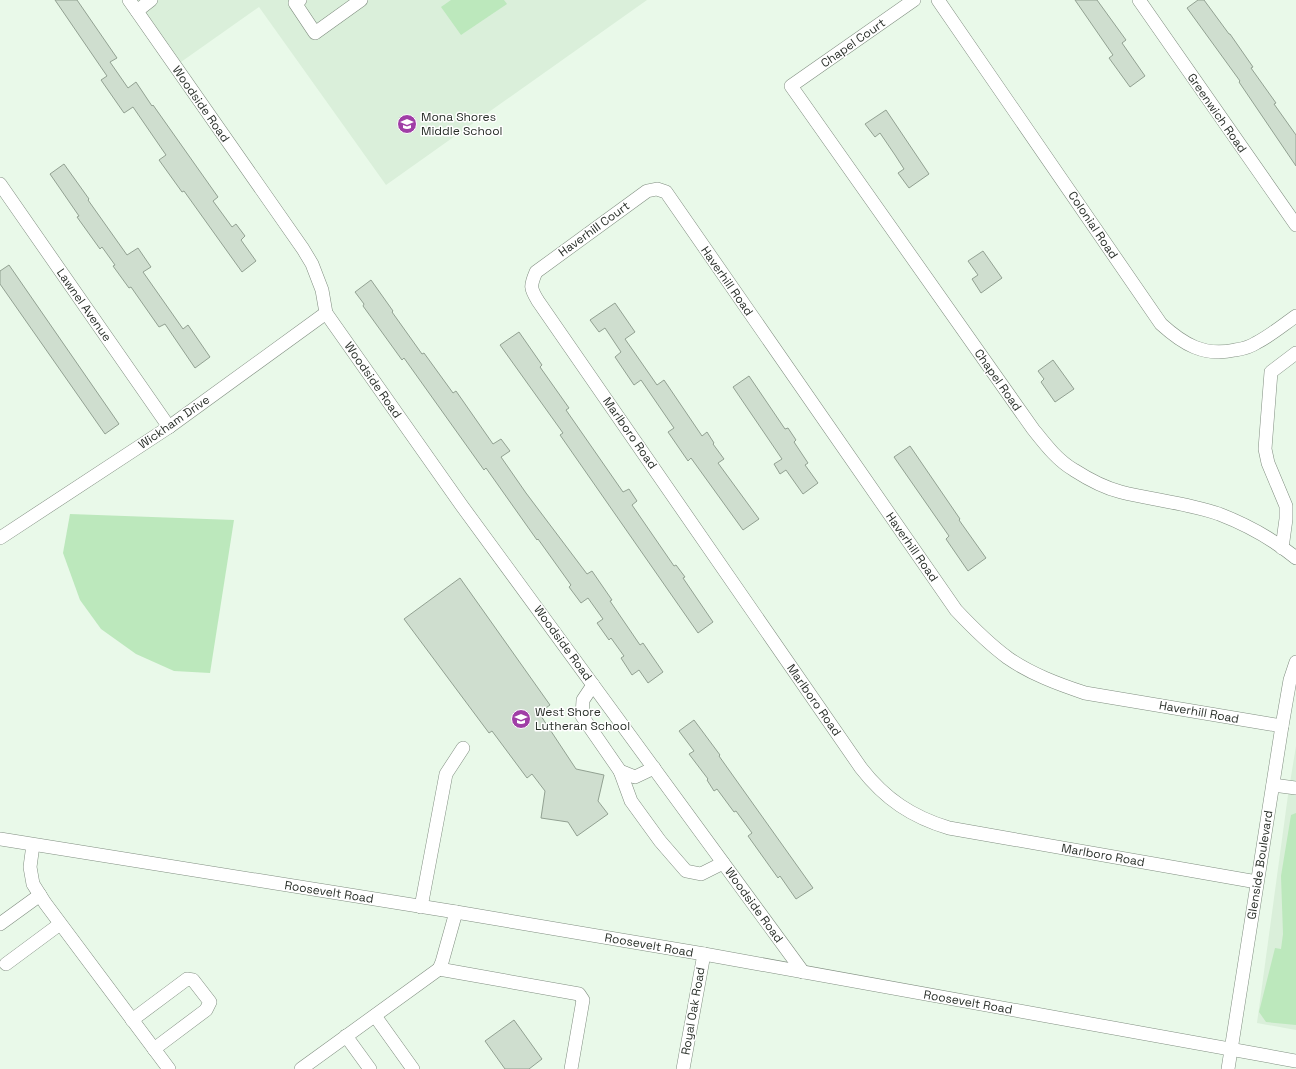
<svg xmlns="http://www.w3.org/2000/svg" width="1296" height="1069" font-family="'Space Grotesk',sans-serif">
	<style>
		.built { fill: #daefda }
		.green { fill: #bce8bc }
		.building { fill: #cfdecf; stroke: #92a192 }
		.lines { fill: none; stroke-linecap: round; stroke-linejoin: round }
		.minor-casing { stroke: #808e80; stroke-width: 14 }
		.minor { stroke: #fff; stroke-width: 13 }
		.labels { text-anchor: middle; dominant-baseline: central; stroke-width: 3; stroke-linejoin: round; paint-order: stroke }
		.street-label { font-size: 12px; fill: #2a302a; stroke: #fff }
		.poi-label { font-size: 12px; fill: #2a302a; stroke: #fff; text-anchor: start }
	</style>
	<rect width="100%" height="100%" fill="#e9f9e9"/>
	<!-- built -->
	<g class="built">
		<path d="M137 0H647L386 185 259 7 181 62Z"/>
		<path d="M1296 746V1030L1257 1023 1288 795Z"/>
	</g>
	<!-- green -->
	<g class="green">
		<path d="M451 0H504L507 4 461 35 441 7Z"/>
		<path d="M70 514 234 520 210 673 174 671 136 654 101 629 80 600 63 553Z"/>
		<path d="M1296 813V1025L1266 1022 1259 1012 1275 948 1281 949 1283 934 1281 876 1291 815Z"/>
	</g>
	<!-- building -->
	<g class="building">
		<path d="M55 0H77L117 58 110 62 128 88 136 82 152 106 153 105 218 197 213 201 232 227 236 224 245 236 241 240 256 261 242 272 184 191 182 192 159 160 166 155 133 107 124 113 101 80 107 76Z"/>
		<path d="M1075 0H1097L1126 40 1122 43 1145 76 1130 87 1109 58 1113 55Z"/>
		<path d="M1198 0H1204L1229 34H1230L1253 67 1251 68 1276 103 1274 104 1296 135V166L1239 82 1240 81 1187 8Z"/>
		<path d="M886 110 929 174 909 188 898 173 904 169 895 155 880 133 875 137 865 124Z"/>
		<path d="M64 164 89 199 88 200 127 255 138 248 151 267 143 272 183 329 188 325 210 357 195 368 165 324 159 327 131 287 129 288 113 266 115 265 102 247 100 249 77 217 79 216 50 174Z"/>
		<path d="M983 251 1002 278 981 293 972 279 978 275 968 261Z"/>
		<path d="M9 265 119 424 105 434 0 284V271Z"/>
		<path d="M371 280 393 311 392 312 422 354 424 353 453 393 456 391 493 444 501 439 510 451 501 457 526 493 587 574 592 571 612 600 610 601 640 645 643 643 663 672 648 683 639 670 632 675 621 658 624 656 611 638 609 640 597 623 603 619 588 598 581 603 569 587 571 585 538 539 537 540 486 468 484 470 404 358 402 360 363 306 364 304 355 292Z"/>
		<path d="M615 303 635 332 625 339 657 385 664 380 702 436 707 432 714 443 713 444 724 459 718 463 759 519 743 530 691 458 688 461 668 432 674 428 641 380 634 385 615 357 621 352 605 328 599 332 590 320Z"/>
		<path d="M519 332 542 365 540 367 569 408 566 410 623 492 629 489 637 501 632 505 674 566 676 565 685 577 683 578 713 622 698 633 560 435 563 433 500 345Z"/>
		<path d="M1053 360 1074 389 1055 402 1041 382 1044 379 1038 371Z"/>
		<path d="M749 376 785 429 788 428 796 440 794 442 808 463 805 465 818 483 803 494 786 470 780 474 774 464 782 459 733 387Z"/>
		<path d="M910 446 960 519 959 520 986 558 968 571 946 539 949 536 894 457Z"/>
		<path d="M460 578 550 705 539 713 576 769 604 775 598 801 608 814 577 836 568 822 541 818 545 791 532 774 527 778 492 731 489 733 404 619Z"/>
		<path d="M694 720 720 755 719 756 813 888 796 899 780 876 778 878 748 836 752 833 736 811 734 812 717 789 714 791 707 780 708 779 689 754 694 751 679 731Z"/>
		<path d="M514 1020 542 1059 529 1069H505L485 1041Z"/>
	</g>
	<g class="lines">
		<defs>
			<g id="minor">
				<path d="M129 0 303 249 312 264 322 290 326 313 333 323 462 506 803 972"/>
				<path d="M300 0 295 3 315 33 361 0"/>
				<path d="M914 0 791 86 1033 429C1045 444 1057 460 1074 470 1088 479 1105 488 1121 492 1153 500 1188 503 1219 514 1245 524 1274 540 1296 558"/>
				<path d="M938 0 1161 324C1183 344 1204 357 1235 350 1242 349 1250 347 1256 343 1270 336 1283 325 1296 316"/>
				<path d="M1139 0 1296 225"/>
				<path d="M137 11 151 0"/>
				<path d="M0 184 169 427"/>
				<path d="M0 538 169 427 326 313"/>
				<path d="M1282 548 1286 519V506L1268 463 1265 449 1271 372 1296 353"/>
				<path d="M593 685 583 700 582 716 620 771 635 777 654 768"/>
				<path d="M620 771 631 801 660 841 686 871 701 874 723 863"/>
				<path d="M1273 785 1296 788"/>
				<path d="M0 839 456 912 704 954 1296 1061"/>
				<path d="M33 845 30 867 33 884 45 903 169 1069"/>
				<path d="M1257 882 949 828C912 817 885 799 861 768L538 301C530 288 530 286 536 272L647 191 657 189 666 192 956 610C972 627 989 644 1008 658 1031 674 1058 684 1085 693L1282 726"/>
				<path d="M421 907 446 774 463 748"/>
				<path d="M0 924 40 895"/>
				<path d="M6 964 60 924"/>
				<path d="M439 969 579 994 583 1000 571 1069"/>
				<path d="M375 1016 413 1069"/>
				<path d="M132 1020 187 979 193 980 210 1002 206 1010 154 1049"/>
				<path d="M346 1036 370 1069"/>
				<path d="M301 1069 439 969 442 962 456 912"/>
				<path d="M683 1069 704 954"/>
				<path d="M1228 1069 1282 726 1290 680 1296 662"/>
			</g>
		</defs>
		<!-- minor casing -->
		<use href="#minor" class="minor-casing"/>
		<!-- minor -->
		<use href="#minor" class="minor"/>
	</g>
	<!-- icons -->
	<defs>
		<symbol id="school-disc" viewBox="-11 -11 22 22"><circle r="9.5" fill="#a03ea6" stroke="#fff"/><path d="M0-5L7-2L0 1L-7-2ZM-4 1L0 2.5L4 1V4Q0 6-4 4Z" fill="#fff"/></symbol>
	</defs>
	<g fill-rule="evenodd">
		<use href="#school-disc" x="396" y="113" width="22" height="22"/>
		<use href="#school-disc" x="510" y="708" width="22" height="22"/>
	</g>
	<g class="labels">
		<!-- street labels -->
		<g class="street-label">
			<text transform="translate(853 43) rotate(-35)">Chapel Court</text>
			<text transform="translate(201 104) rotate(55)">Woodside Road</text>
			<text transform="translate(1217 113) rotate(55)">Greenwich Road</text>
			<text transform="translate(1093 225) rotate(56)">Colonial Road</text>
			<text transform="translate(594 229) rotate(-36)">Haverhill Court</text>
			<text transform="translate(727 281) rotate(55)">Haverhill Road</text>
			<text transform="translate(84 305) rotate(55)">Lawnel Avenue</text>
			<text transform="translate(373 380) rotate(55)">Woodside Road</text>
			<text transform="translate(998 380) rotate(55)">Chapel Road</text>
			<text transform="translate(174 422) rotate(-35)">Wickham Drive</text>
			<text transform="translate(630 433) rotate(55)">Marlboro Road</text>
			<text transform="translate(912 547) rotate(55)">Haverhill Road</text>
			<text transform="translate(563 643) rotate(54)">Woodside Road</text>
			<text transform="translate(814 700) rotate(55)">Marlboro Road</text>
			<text transform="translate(1199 712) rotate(10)">Haverhill Road</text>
			<text transform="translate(1103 855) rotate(10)">Marlboro Road</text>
			<text transform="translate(1260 865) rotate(-81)">Glenside Boulevard</text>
			<text transform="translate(329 892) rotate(9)">Roosevelt Road</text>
			<text transform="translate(754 905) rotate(54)">Woodside Road</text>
			<text transform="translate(649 945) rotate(10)">Roosevelt Road</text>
			<text transform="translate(968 1002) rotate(10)">Roosevelt Road</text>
			<text transform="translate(693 1011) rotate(-80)">Royal Oak Road</text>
		</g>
		<!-- poi labels -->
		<g class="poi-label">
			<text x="421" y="117">Mona Shores<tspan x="421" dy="14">Middle School</tspan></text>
			<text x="535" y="712">West Shore<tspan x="535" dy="14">Lutheran School</tspan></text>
		</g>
	</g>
</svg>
